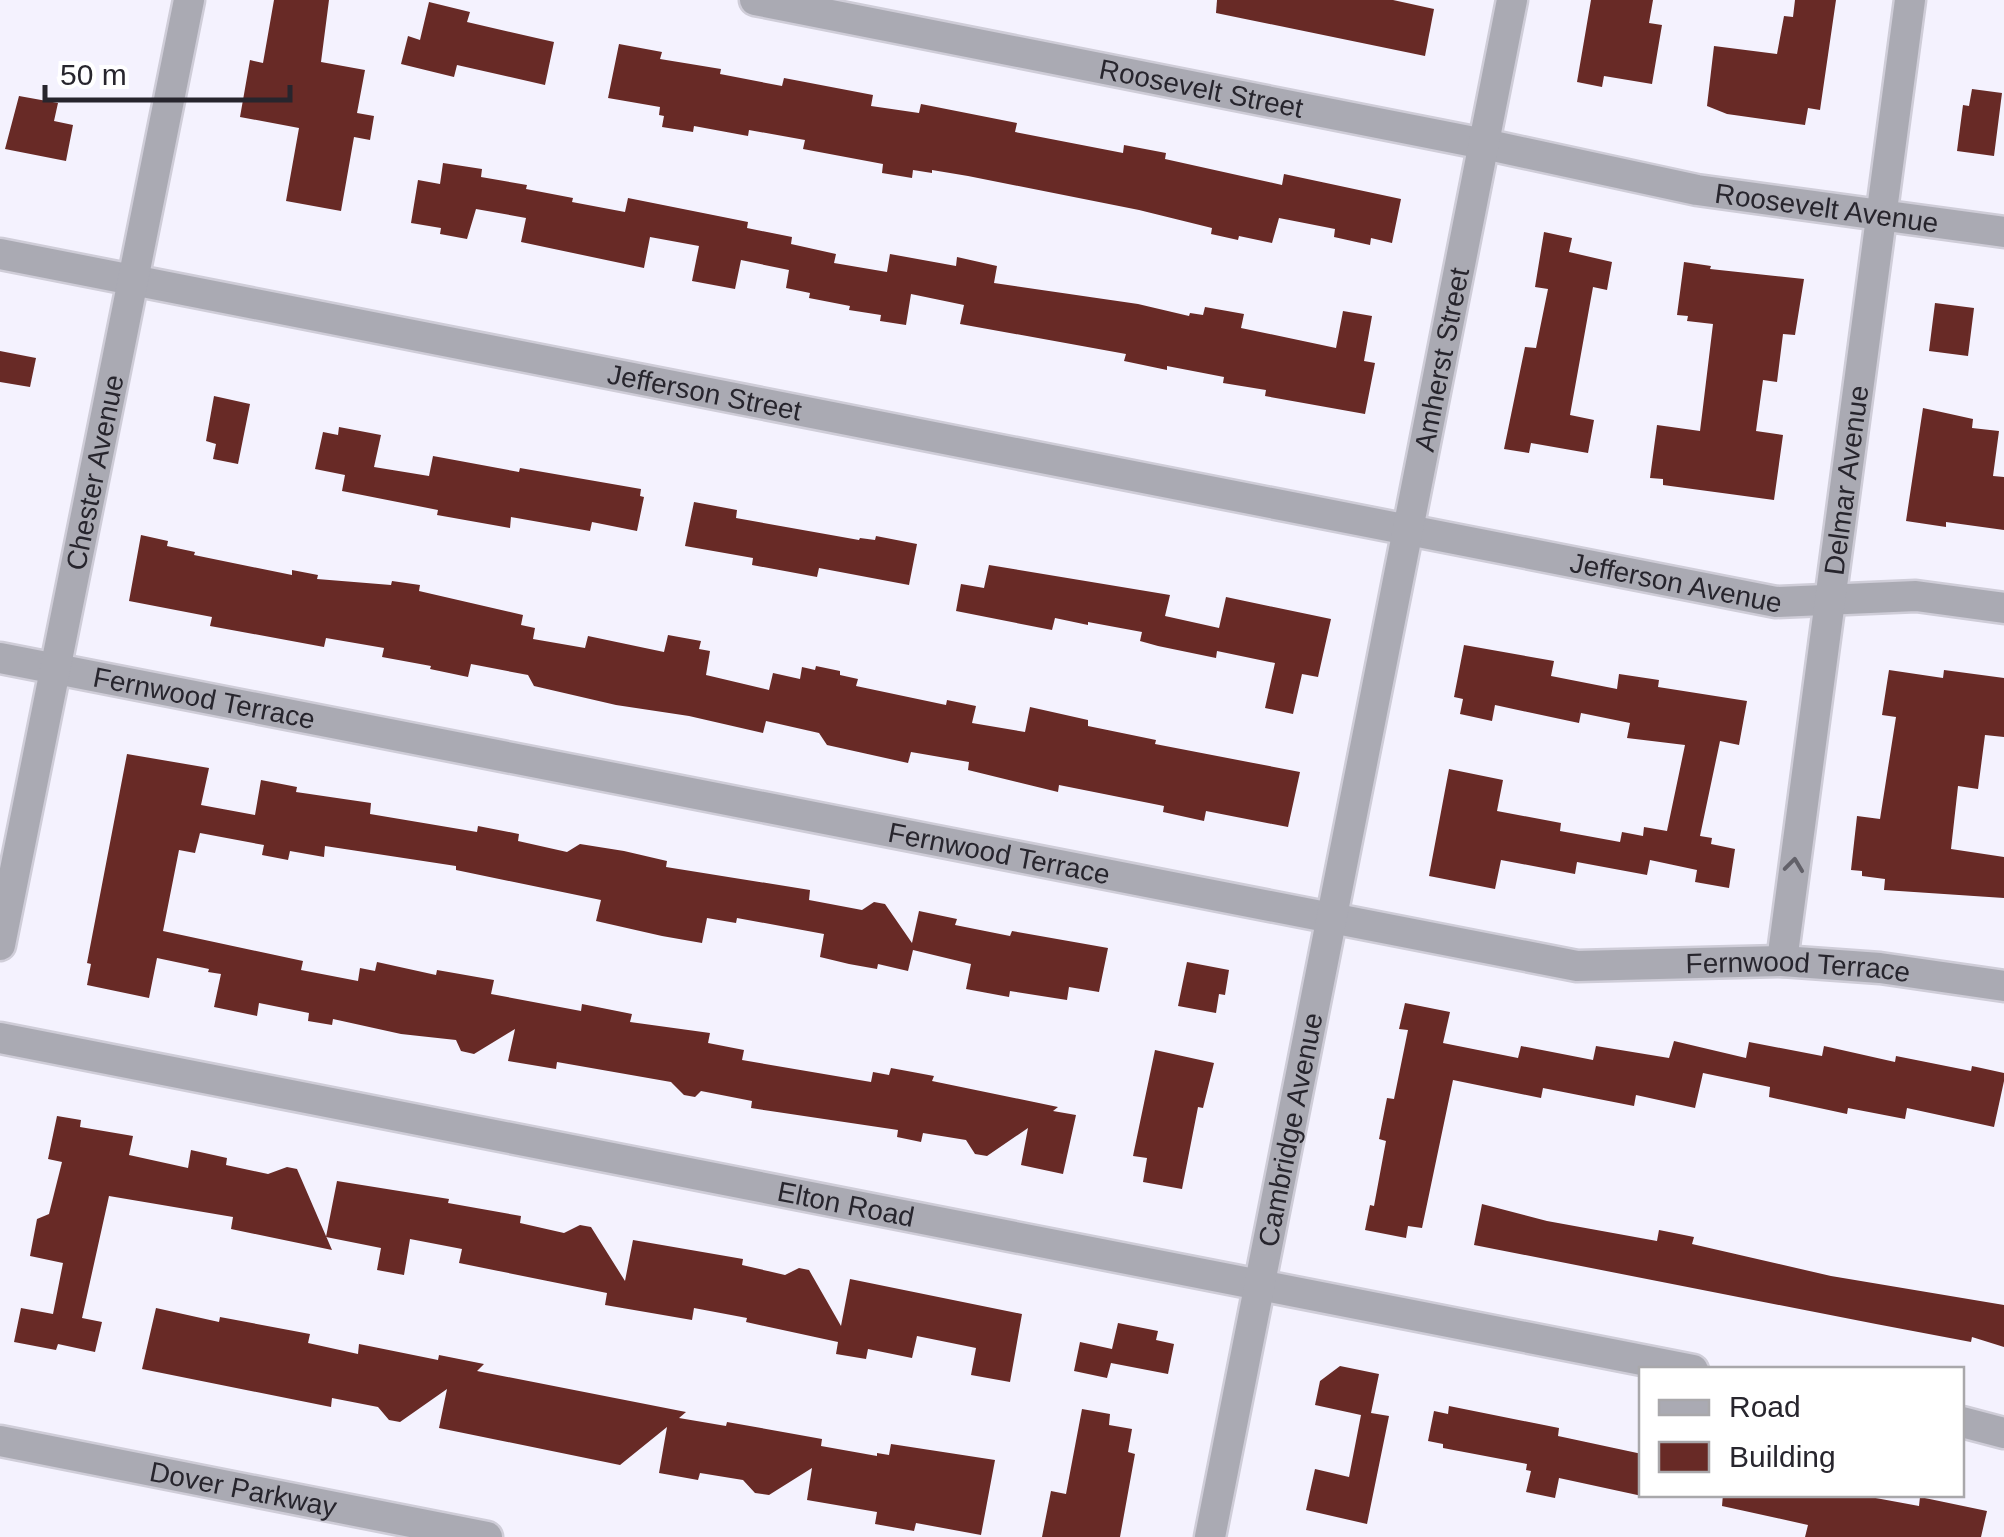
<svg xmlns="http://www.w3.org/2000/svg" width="2004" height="1537" font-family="Helvetica,sans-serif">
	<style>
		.building { fill: #682a26 }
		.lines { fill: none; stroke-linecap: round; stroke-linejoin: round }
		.minor-casing { stroke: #cfcdd8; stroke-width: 35 }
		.minor { stroke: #aaaab3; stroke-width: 30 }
		.oneway { stroke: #626169 }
		.labels { text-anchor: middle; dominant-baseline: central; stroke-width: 10; stroke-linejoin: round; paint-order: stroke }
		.street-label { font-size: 28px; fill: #27252d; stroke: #fff }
	</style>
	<rect width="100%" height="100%" fill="#f4f2fe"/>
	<!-- building -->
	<g class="building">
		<path d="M274 0H329L321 62 365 70 357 113 374 116 370 140 354 137 341 211 286 201 299 128 240 117 250 60 263 63Z"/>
		<path d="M1217 0H1393L1434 9 1425 56 1216 13Z"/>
		<path d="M1591 0H1653L1649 23 1662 25 1652 84 1604 76 1602 87 1577 82Z"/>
		<path d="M1795 0H1836L1820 110 1808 108 1805 125 1727 114 1707 106 1714 46 1777 54 1784 16 1793 17Z"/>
		<path d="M429 2 470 12 467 22 554 42 545 85 457 65 454 77 401 64 408 36 420 40Z"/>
		<path d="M619 44 662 52 660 59 721 69 720 74 782 86 784 78 873 95 871 106 919 113 921 104 1017 123 1015 132 1123 153 1124 145 1166 153 1165 159 1282 185 1284 174 1401 199 1392 243 1371 238 1370 245 1334 237 1335 229 1279 218 1272 243 1239 236 1238 240 1211 234 1212 228 1139 210 968 176 932 170V173L913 170 912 178 882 173 883 164 803 149 805 140 749 130 748 136 694 126 693 132 662 127 664 116 659 115 660 107 608 98Z"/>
		<path d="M1972 89 2002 93 1994 156 1957 151 1963 105 1969 106Z"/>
		<path d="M19 96 58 103 54 121 73 125 66 161 5 149Z"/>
		<path d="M443 163 482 169 481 177 527 185 526 189 573 198 572 202 625 212 628 198 748 222 747 228 792 237 791 244 836 254 834 263 887 272 890 254 956 266 957 257 997 266 994 283 1138 304 1189 316 1190 313 1203 315 1205 307 1244 314 1241 328 1336 348 1343 311 1372 316 1364 361 1375 363 1365 414 1265 396 1266 390 1223 383 1224 377 1167 366V370L1124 361 1126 354 960 324 964 305 911 294 906 325 880 321 881 315 849 310 850 306 809 298 810 293 786 288 789 270 741 260 735 289 692 281 699 246 650 237 644 268 521 242 526 218 476 209 467 239 440 234 441 228 411 223 418 180 440 184Z"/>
		<path d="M1544 232 1572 238 1569 252 1612 262 1607 290 1593 287 1570 415 1594 420 1588 453 1531 443 1529 453 1504 449 1525 347 1536 348 1548 289 1535 287Z"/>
		<path d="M1684 262 1711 266 1710 269 1804 279 1795 335 1783 334 1777 382 1763 380 1756 431 1783 435 1774 500 1663 485V479L1650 478 1657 425 1700 431 1702 415 1713 324 1687 321 1688 316 1677 315Z"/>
		<path d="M1935 303 1974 308 1968 356 1929 351Z"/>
		<path d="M0 351 36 358 30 387 0 382Z"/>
		<path d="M214 396 250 404 238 464 213 459 216 444 206 441Z"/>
		<path d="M1923 408 1973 419 1972 428 1999 431 1993 476 2004 477V530L1946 522V527L1906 521Z"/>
		<path d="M339 427 381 435 374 467 429 476 433 456 519 472 520 468 641 489 640 496 644 497 637 531 592 522 590 531 511 517 510 528 437 515 438 510 342 491 345 475 315 469 323 432 338 435Z"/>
		<path d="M694 502 737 510 736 518 859 540 860 538 875 540 876 536 917 544 909 585 819 568 817 577 752 565 753 558 685 546Z"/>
		<path d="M141 535 168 541 167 546 195 552 194 555 292 575V570L318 575 317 579 391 585 392 581 420 585 419 591 523 615 521 625 535 628 533 639 585 648 588 636 664 652 668 635 701 641 699 649 710 651 706 675 769 690 773 673 800 679 802 667 815 670 816 666 840 671V675L858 679 856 686 946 705 947 700 976 706 972 723 1025 732 1030 707 1088 720V726L1156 740 1155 744 1300 772 1288 827 1206 811 1204 821 1163 812 1164 806 1059 785 1058 792 968 770 969 762 911 752 908 763 827 745 819 733 766 721 763 733 689 716 616 705 534 686 528 675 471 664 468 677 430 669 431 666 382 657 384 648 326 638 324 647 210 626 212 617 129 601Z"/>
		<path d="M989 565 1170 595 1165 616 1219 628 1226 597 1331 619 1318 677 1302 674 1293 714 1265 708 1275 663 1217 651 1216 658 1158 646 1140 641 1142 632 1088 622V625L1055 618 1052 630 956 611 961 584 984 588Z"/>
		<path d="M1464 645 1554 661 1551 676 1617 689 1619 674 1659 680 1658 687 1747 701 1739 745 1720 741 1700 836 1712 838 1711 844 1735 849 1729 888 1695 882 1697 870 1650 860 1647 875 1577 862 1575 874 1501 860 1495 889 1429 876 1449 769 1503 780 1497 811 1561 823 1560 831 1620 842 1622 832 1643 836 1644 827 1667 831 1685 745 1627 738 1630 723 1581 713 1579 723 1495 705 1492 721 1460 714 1463 699 1454 697Z"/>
		<path d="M1889 670 1943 678 1944 670 2004 678V737L1985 735 1978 789 1958 786 1951 849 2004 857V898L1884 890 1885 879 1862 876V871L1851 870 1857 816 1880 819 1896 717 1882 715Z"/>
		<path d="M127 754 209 768 201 805 255 815 261 780 297 787 296 792 371 803 370 814 477 832 478 826 519 834 518 841 567 852 580 844 624 851 667 861 666 867 810 890 809 900 862 910 874 902 885 904 912 943 919 911 957 919 955 925 1010 936 1012 931 1108 948 1099 992 1069 987 1067 1000 1010 991 1009 997 966 989 971 964 913 950 908 971 878 964 877 969 849 964 820 957 824 934 737 918 736 923 707 918 702 943 662 936 596 921 601 900 456 870V866L325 846 324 857 290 851 288 860 262 855 264 845 200 833 195 853 179 850 163 931 303 961 301 970 358 981 360 968 375 971 377 962 436 975 437 970 494 980 491 994 581 1011 582 1004 632 1014 630 1022 710 1033 708 1043 744 1050 742 1060 871 1082 873 1072 889 1075 891 1068 934 1076 932 1081 1058 1107 1053 1111 1076 1115 1063 1174 1021 1165 1028 1128 987 1156 975 1154 966 1140 923 1133 921 1142 897 1137 898 1130 751 1108 752 1101 701 1091 695 1097 684 1095 671 1082 557 1062 556 1069 508 1061 515 1029 474 1054 461 1051 456 1040 401 1034 333 1019 332 1025 308 1021 309 1013 259 1003 257 1016 214 1007 221 974 208 972 209 969 157 958 149 998 87 985 91 964 87 963Z"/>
		<path d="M1187 962 1229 970 1225 995 1219 994 1216 1013 1178 1006Z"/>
		<path d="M1405 1003 1450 1012 1443 1043 1518 1058 1521 1046 1593 1060 1596 1046 1669 1058 1674 1041 1746 1058 1749 1042 1822 1056 1824 1046 1895 1062 1896 1056 1971 1071 1972 1066 2004 1073V1081L1994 1127 1907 1108 1905 1119 1848 1108 1847 1114 1769 1097 1770 1087 1703 1073 1695 1108 1636 1095 1634 1106 1543 1088 1541 1098 1453 1080 1422 1228 1408 1226 1406 1238 1365 1230 1370 1205 1374 1206 1386 1141 1379 1139 1387 1098 1394 1099 1408 1030 1399 1029Z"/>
		<path d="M1155 1050 1214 1063 1203 1108 1198 1107 1182 1189 1143 1182 1147 1158 1133 1156Z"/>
		<path d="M57 1116 81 1120 80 1127 133 1136 129 1155 188 1168 191 1150 227 1158 226 1165 268 1174 287 1167 297 1169 332 1250 231 1229 233 1217 109 1196 82 1318 102 1322 95 1352 58 1344 56 1350 14 1342 21 1308 53 1314 63 1263 30 1256 37 1219 49 1214 62 1162 48 1159Z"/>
		<path d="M337 1181 449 1199 448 1203 521 1216 520 1223 564 1233 580 1225 591 1227 625 1281 633 1240 743 1259 742 1265 785 1275 799 1268 809 1270 841 1326 850 1279 1022 1314 1010 1382 971 1375 976 1348 917 1336 912 1358 868 1349 866 1359 836 1354 838 1342 746 1322 747 1318 694 1308 692 1320 605 1305 607 1293 459 1263 462 1249 410 1239 404 1275 377 1270 381 1248 326 1237Z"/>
		<path d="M1482 1204 1547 1221 1657 1241 1659 1230 1694 1237 1692 1244 1831 1276 2004 1305V1347L1972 1337 1971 1342 1876 1324 1474 1245Z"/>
		<path d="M156 1308 219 1322 220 1317 310 1334 308 1343 358 1354 359 1344 438 1360 439 1355 484 1364 477 1371 686 1412 679 1418 726 1426 727 1422 822 1439 821 1446 877 1456V1453L889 1455 891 1444 995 1460 981 1535 916 1523 914 1531 875 1524 877 1512 807 1500 812 1468 769 1495 755 1493 743 1480 700 1473 698 1480 659 1473 667 1427 620 1465 439 1428 447 1389 400 1422 389 1420 378 1407 332 1398 331 1407 142 1369Z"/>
		<path d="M1118 1323 1158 1331 1156 1340 1174 1344 1168 1374 1111 1363 1107 1378 1074 1371 1080 1342 1112 1349Z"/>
		<path d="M1340 1366 1379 1374 1371 1413 1389 1416 1367 1524 1306 1510 1315 1469 1349 1477 1361 1415 1315 1405 1320 1381Z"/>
		<path d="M1449 1406 1559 1428 1558 1436 1642 1454V1496L1559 1478 1555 1498 1526 1492 1531 1471 1526 1470 1527 1464 1443 1448V1444L1428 1441 1434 1411 1448 1414Z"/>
		<path d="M1082 1409 1110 1414 1109 1425 1132 1429 1128 1452 1135 1454 1120 1537H1042L1051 1491 1066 1494Z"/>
		<path d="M1723 1494H1854L1919 1506 1920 1497 1987 1511 1981 1537H1805L1808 1525 1722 1506Z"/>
	</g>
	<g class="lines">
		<defs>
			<g id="minor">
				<path id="s1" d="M755 0 1484 144 1697 190 2004 232"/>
				<path id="s2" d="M0 254 1776 602 1916 596 2004 608"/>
				<path id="s3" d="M0 658 1577 966 1782 961 1880 968 2004 986"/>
				<path id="s4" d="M0 945 189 0"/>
				<path id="s5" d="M1782 961 1910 0"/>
				<path id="s6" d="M0 1038 1693 1370"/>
				<path d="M1962 1422 2004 1433"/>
				<path id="s7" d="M0 1441 487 1537"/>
				<path id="s8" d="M1210 1537 1512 0"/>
			</g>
		</defs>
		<!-- minor casing -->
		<use href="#minor" class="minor-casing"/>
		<!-- minor -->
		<use href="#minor" class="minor"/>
	</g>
	<!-- one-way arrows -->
	<defs><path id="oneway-chevron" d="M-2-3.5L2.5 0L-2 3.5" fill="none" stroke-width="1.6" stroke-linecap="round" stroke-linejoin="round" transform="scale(2.5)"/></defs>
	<use class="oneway" href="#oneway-chevron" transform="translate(1794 865) rotate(-83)"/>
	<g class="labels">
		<!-- street labels -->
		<g class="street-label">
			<text stroke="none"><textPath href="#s1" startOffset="455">Roosevelt Street</textPath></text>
			<text stroke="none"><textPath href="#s1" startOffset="1092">Roosevelt Avenue</textPath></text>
			<text stroke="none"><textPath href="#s8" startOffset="1200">Amherst Street</textPath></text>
			<text stroke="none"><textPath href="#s2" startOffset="718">Jefferson Street</textPath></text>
			<text stroke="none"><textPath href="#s4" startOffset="482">Chester Avenue</textPath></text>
			<text stroke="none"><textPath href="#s5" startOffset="485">Delmar Avenue</textPath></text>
			<text stroke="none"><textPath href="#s2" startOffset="1708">Jefferson Avenue</textPath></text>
			<text stroke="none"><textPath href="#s3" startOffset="208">Fernwood Terrace</textPath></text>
			<text stroke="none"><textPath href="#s3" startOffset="1018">Fernwood Terrace</textPath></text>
			<text stroke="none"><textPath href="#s3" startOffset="1828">Fernwood Terrace</textPath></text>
			<text stroke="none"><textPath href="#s8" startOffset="415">Cambridge Avenue</textPath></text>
			<text stroke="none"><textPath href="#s6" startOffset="862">Elton Road</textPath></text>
			<text stroke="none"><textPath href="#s7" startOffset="248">Dover Parkway</textPath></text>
		</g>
	</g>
	<!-- legend -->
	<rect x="1639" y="1367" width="325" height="130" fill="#ffffff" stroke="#a9a8ab" stroke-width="2.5"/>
	<rect x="1659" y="1400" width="50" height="15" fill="#aaaab3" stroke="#a9a8ab" stroke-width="2.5"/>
	<text x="1729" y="1417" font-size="30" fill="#27252d">Road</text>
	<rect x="1659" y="1442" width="50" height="30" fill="#682a26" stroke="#a9a8ab" stroke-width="2.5"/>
	<text x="1729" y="1467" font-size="30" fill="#27252d">Building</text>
	<!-- scale -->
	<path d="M45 85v15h245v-15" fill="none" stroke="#27252d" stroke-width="5"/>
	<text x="60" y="85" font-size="30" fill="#27252d" stroke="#ffffff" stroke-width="8" paint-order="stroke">50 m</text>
</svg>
